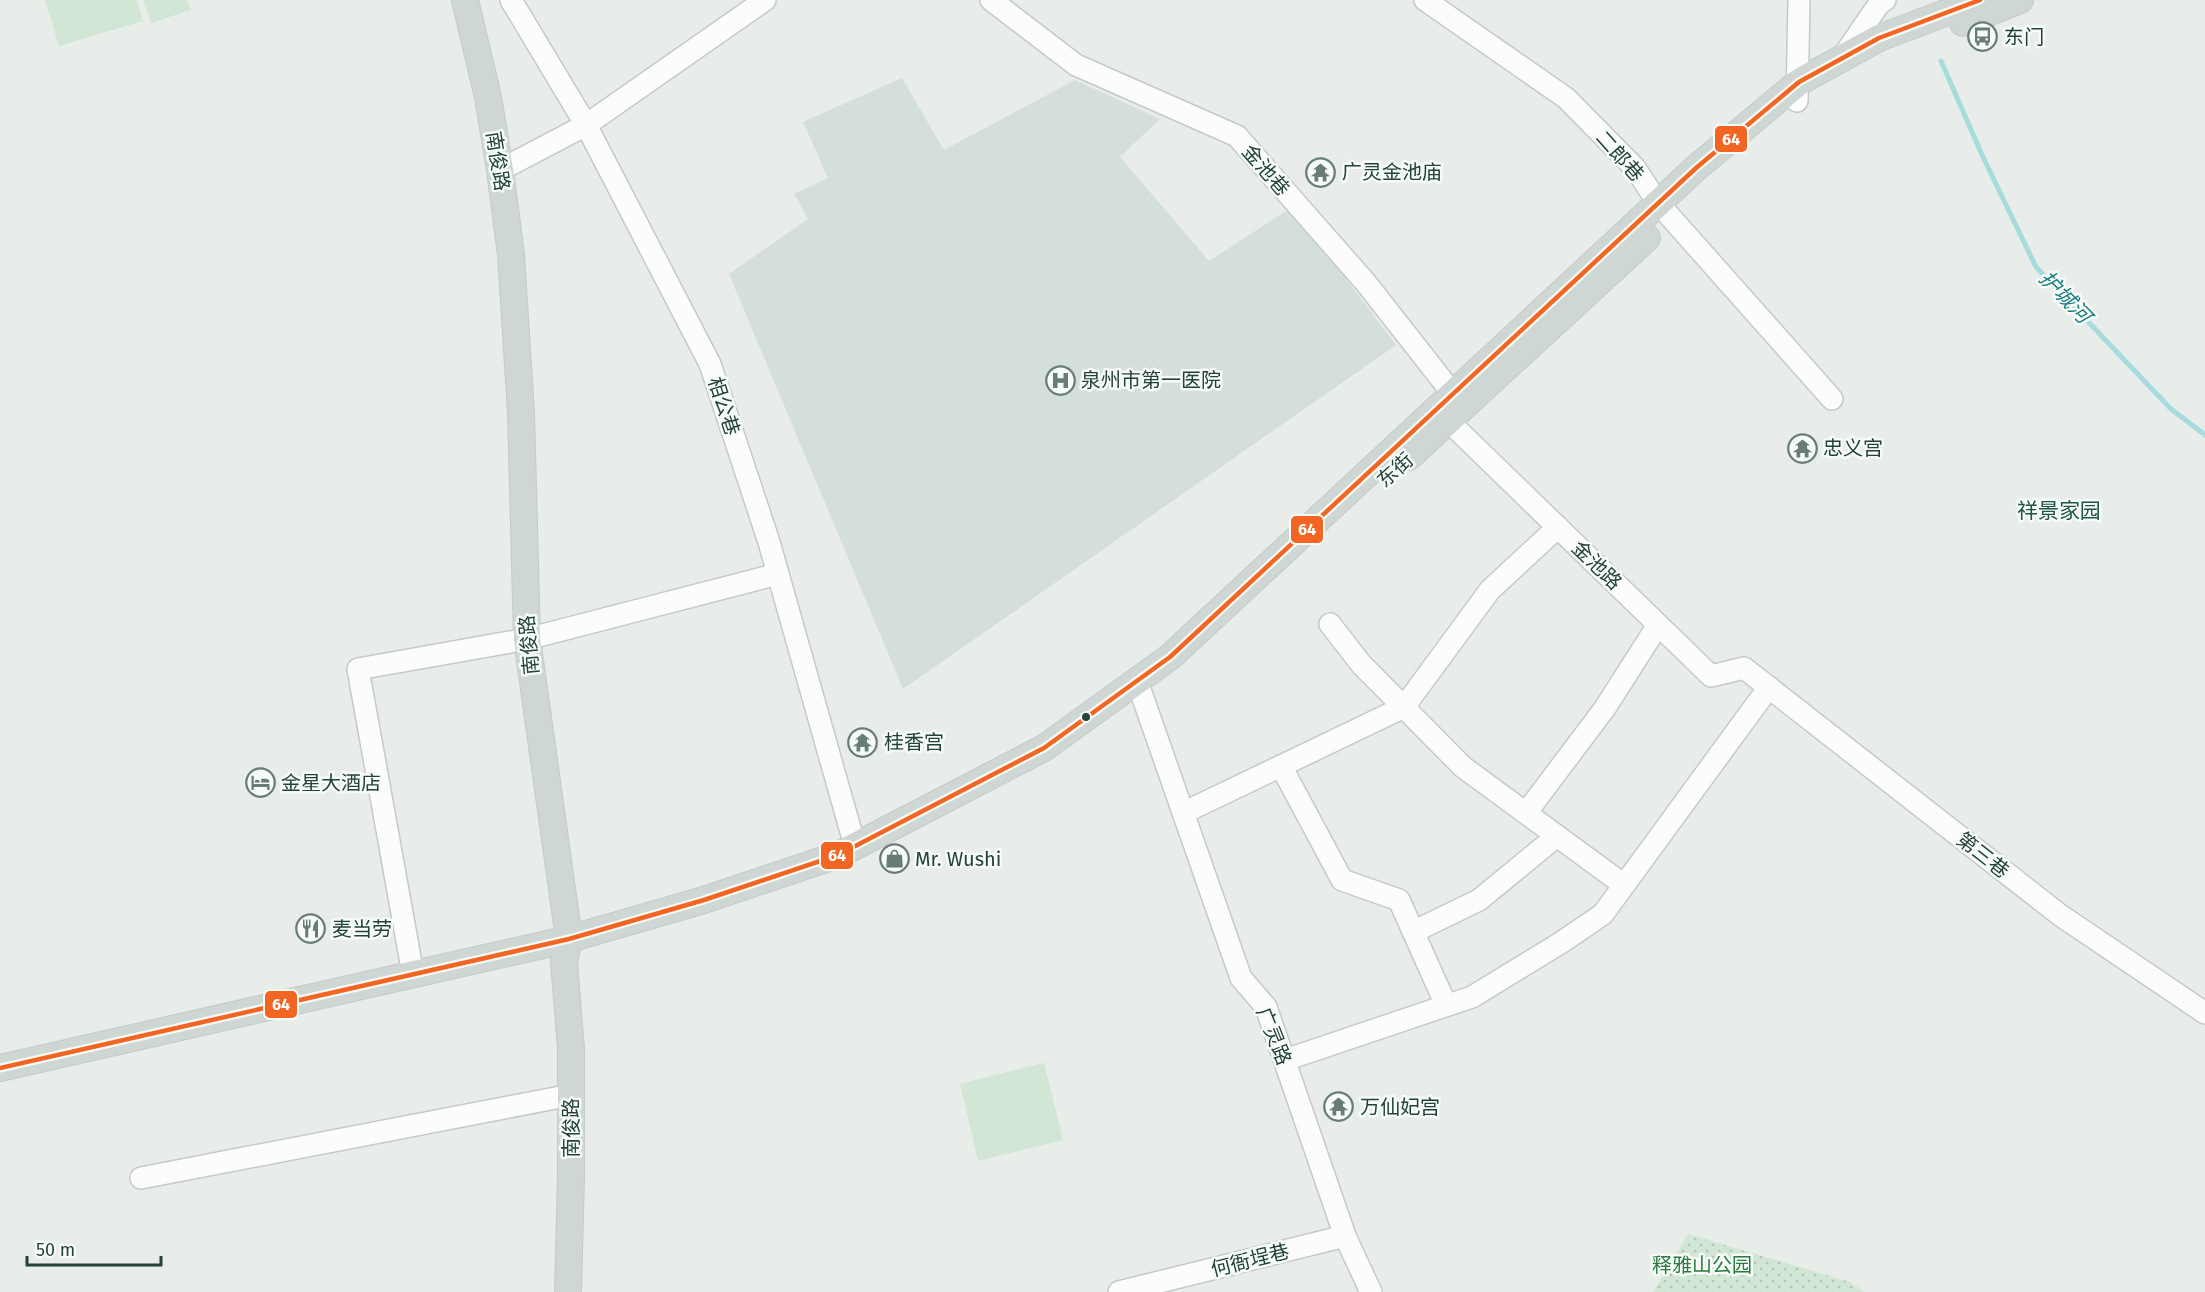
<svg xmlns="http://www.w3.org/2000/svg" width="2205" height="1292" font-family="'Fira Sans','Noto Sans SC',sans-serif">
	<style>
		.built { fill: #d5dfd9 }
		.grass { fill: url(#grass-dots) }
		.pitch { fill: #d1e6d5 }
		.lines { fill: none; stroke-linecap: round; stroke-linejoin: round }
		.stream { stroke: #a8dcdc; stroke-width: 5 }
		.minor-casing { stroke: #c5cac7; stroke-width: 24 }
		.major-casing { stroke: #c3ccc8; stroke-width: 28 }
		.minor { stroke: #fcfcfc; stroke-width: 21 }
		.major { stroke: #cfd7d4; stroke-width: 26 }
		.bus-1-casing { stroke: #f7fbf8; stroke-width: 9 }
		.bus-1 { stroke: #f26522; stroke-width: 4.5 }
		.bus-dot { fill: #234336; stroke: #f7fbf8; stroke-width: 2 }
		.labels { text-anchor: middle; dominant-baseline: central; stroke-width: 5; stroke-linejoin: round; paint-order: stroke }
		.poi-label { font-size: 20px; fill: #234336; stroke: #f7fbf8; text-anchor: start }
		.street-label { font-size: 20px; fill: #234336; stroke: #f7fbf8 }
		.park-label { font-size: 20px; fill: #2b7c40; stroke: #f7fbf8 }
		.water-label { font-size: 21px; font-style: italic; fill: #197e82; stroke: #f7fbf8 }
		.neighbourhood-label { font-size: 21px; fill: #1d5641; stroke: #f7fbf8 }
		.line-badge { stroke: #f7fbf8; stroke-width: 2 }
		.badge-label { font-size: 16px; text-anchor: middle; font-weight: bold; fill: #fff }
	</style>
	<defs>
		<pattern id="grass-dots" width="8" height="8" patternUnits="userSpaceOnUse" patternTransform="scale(1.5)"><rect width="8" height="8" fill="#d1e6d5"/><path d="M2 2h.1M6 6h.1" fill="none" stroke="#b3c6b7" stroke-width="1.8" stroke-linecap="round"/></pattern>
	</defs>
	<rect width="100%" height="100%" fill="#e8edea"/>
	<!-- built -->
	<path class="built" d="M902 78 944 150 1075 80 1160 119 1120 157 1209 261 1292 207 1396 345 903 689 729 274 808 219 794 194 828 178 803 122Z"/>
	<!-- grass -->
	<path class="grass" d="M1688 1234 1850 1282 1865 1292H1653Z"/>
	<!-- pitch -->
	<g class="pitch">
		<path d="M45 0H137L143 21 59 46Z"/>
		<path d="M143 0H187L191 10 151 23Z"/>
		<path d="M1044 1063 1063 1140 978 1161 960 1084Z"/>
	</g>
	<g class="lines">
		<!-- stream -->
		<path class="stream" d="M1941 61 1983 157 2036 267 2171 409 2205 435"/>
		<defs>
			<g id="minor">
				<path d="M511 0 586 125 710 364 769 542 855 846"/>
				<path d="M991 0 1076 65 1237 136 1366 283 1453 394"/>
				<path d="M1425 0 1566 98 1635 168 1658 203 1832 399"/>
				<path d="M1842 58 1879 4 1885 0"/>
				<path d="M1797 101 1799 0"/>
				<path d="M500 170 586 125 765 0"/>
				<path d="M1437 410 1711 676 1744 668 2060 915 2205 1013"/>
				<path d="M1330 624 1361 664 1463 767 1624 885"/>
				<path d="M1137 681 1241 978 1266 1007 1345 1236 1371 1292"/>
				<path d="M1281 766 1342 880 1399 900 1446 1005"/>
				<path d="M1183 813 1404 707 1490 590 1558 527"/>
				<path d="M1526 813 1605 708 1658 625"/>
				<path d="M1413 932 1479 900 1557 836"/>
				<path d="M413 974 358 669 527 639 778 574"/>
				<path d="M1285 1060 1472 997 1562 942 1603 914 1769 687"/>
				<path d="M141 1178 571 1095"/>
				<path d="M1119 1292 1345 1236"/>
			</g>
			<g id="major">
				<path d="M465 0 488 97 500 170 511 255 521 412 527 639 569 939 564 962 571 1049V1177L568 1292"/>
				<path d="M1963 23 2020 0"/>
				<path d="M1409 457 1647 238"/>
				<path d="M0 1068 569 939 704 900 838 855 1044 748 1170 657 1696 168 1799 82 1879 38 1980 0"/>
			</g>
		</defs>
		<!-- minor casing -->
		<use href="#minor" class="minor-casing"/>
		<!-- major casing -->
		<use href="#major" class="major-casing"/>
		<!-- minor -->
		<use href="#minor" class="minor"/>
		<!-- major -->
		<use href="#major" class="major"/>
		<defs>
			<path id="bus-1" d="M0 1068 569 939 704 900 838 855 1044 748 1170 657 1696 168 1799 82 1879 38 1980 0"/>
		</defs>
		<!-- bus-1 casing -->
		<use href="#bus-1" class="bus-1-casing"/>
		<!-- bus-1 -->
		<use href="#bus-1" class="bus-1"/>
	</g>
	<!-- icons -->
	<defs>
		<symbol id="bus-ring" viewBox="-11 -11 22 22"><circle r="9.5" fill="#f7fbf8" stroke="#687e75" stroke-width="1.5"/><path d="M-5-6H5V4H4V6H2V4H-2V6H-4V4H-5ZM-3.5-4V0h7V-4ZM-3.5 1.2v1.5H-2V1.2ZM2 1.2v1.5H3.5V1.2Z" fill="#687e75"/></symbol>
		<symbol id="temple-ring" viewBox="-11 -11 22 22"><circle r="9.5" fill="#f7fbf8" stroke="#687e75" stroke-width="1.5"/><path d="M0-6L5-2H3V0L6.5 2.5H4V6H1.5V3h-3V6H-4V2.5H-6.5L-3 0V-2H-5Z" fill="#687e75"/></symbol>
		<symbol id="hospital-ring" viewBox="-11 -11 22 22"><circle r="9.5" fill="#f7fbf8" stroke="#687e75" stroke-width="1.5"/><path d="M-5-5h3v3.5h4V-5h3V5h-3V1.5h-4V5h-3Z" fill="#687e75"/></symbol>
		<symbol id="hotel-ring" viewBox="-11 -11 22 22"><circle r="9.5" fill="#f7fbf8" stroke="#687e75" stroke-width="1.5"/><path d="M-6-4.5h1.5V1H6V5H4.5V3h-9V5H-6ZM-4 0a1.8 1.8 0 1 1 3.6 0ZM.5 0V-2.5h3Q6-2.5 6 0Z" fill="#687e75"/></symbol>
		<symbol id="shop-ring" viewBox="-11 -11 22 22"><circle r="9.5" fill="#f7fbf8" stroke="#687e75" stroke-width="1.5"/><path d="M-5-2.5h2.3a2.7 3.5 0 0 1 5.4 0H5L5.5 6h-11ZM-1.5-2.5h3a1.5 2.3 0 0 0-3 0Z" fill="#687e75"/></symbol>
		<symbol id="restaurant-ring" viewBox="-11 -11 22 22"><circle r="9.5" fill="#f7fbf8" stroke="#687e75" stroke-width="1.5"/><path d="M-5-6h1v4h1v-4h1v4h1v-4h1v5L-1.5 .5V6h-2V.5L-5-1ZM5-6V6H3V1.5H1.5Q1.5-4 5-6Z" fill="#687e75"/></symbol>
	</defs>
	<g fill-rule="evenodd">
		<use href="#bus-ring" x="1966" y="20" width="33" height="33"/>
		<use href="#temple-ring" x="1304" y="156" width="33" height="33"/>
		<use href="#hospital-ring" x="1044" y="364" width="33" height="33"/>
		<use href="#temple-ring" x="1786" y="432" width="33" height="33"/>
		<use href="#temple-ring" x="846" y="726" width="33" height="33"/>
		<use href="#hotel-ring" x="244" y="766" width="33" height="33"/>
		<use href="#shop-ring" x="878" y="842" width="33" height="33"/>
		<use href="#restaurant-ring" x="294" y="912" width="33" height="33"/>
		<use href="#temple-ring" x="1322" y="1090" width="33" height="33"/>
	</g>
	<!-- markers -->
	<circle class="bus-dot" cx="1086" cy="717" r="5"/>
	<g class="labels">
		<!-- poi labels -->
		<g class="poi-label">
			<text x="2004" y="37">东门</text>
			<text x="1342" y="172">广灵金池庙</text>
			<text x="1081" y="380">泉州市第一医院</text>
			<text x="1823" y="448">忠义宫</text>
			<text x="884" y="742">桂香宫</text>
			<text x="281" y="783">金星大酒店</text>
			<text x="915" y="859">Mr. Wushi</text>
			<text x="332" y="929">麦当劳</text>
			<text x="1360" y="1107">万仙妃宫</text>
		</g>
		<!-- street labels -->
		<g class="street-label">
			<text transform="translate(1620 156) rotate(48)">二郎巷</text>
			<text transform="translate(498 161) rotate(81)">南俊路</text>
			<text transform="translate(1266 170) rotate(49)">金池巷</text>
			<text transform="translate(724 406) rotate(72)">相公巷</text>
			<text transform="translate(1395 470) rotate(-42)">东街</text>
			<text transform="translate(1597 565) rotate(44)">金池路</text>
			<text transform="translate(529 645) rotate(-95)">南俊路</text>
			<text transform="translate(1983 855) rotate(38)">第三巷</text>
			<text transform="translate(1274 1036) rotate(68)">广灵路</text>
			<text transform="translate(571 1128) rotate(-90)">南俊路</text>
			<text transform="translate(1250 1260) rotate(-14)">何衙埕巷</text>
		</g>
		<!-- park labels -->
		<g class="park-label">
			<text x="1702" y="1265">释雅山公园</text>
		</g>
		<!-- water labels -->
		<g class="water-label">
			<text transform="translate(2065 297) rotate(46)">护城河</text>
		</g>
		<!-- neighbourhood labels -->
		<g class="neighbourhood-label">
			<text x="2059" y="511">祥景家园</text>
		</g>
	</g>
	<g class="line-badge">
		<rect x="1714" y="125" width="34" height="28" rx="6" fill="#f26522"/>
		<rect x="1290" y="515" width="34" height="29" rx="6" fill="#f26522"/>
		<rect x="820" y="841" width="34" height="29" rx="6" fill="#f26522"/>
		<rect x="264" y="990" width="34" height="29" rx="6" fill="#f26522"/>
	</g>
	<g class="badge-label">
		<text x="1731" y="145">64</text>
		<text x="1307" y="535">64</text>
		<text x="837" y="861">64</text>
		<text x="281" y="1010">64</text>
	</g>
	<!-- scale -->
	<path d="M27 1256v9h134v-9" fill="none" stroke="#234336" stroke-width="3"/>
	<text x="36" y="1256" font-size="18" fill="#234336" stroke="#f7fbf8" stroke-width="4.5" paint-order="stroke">50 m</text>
</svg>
